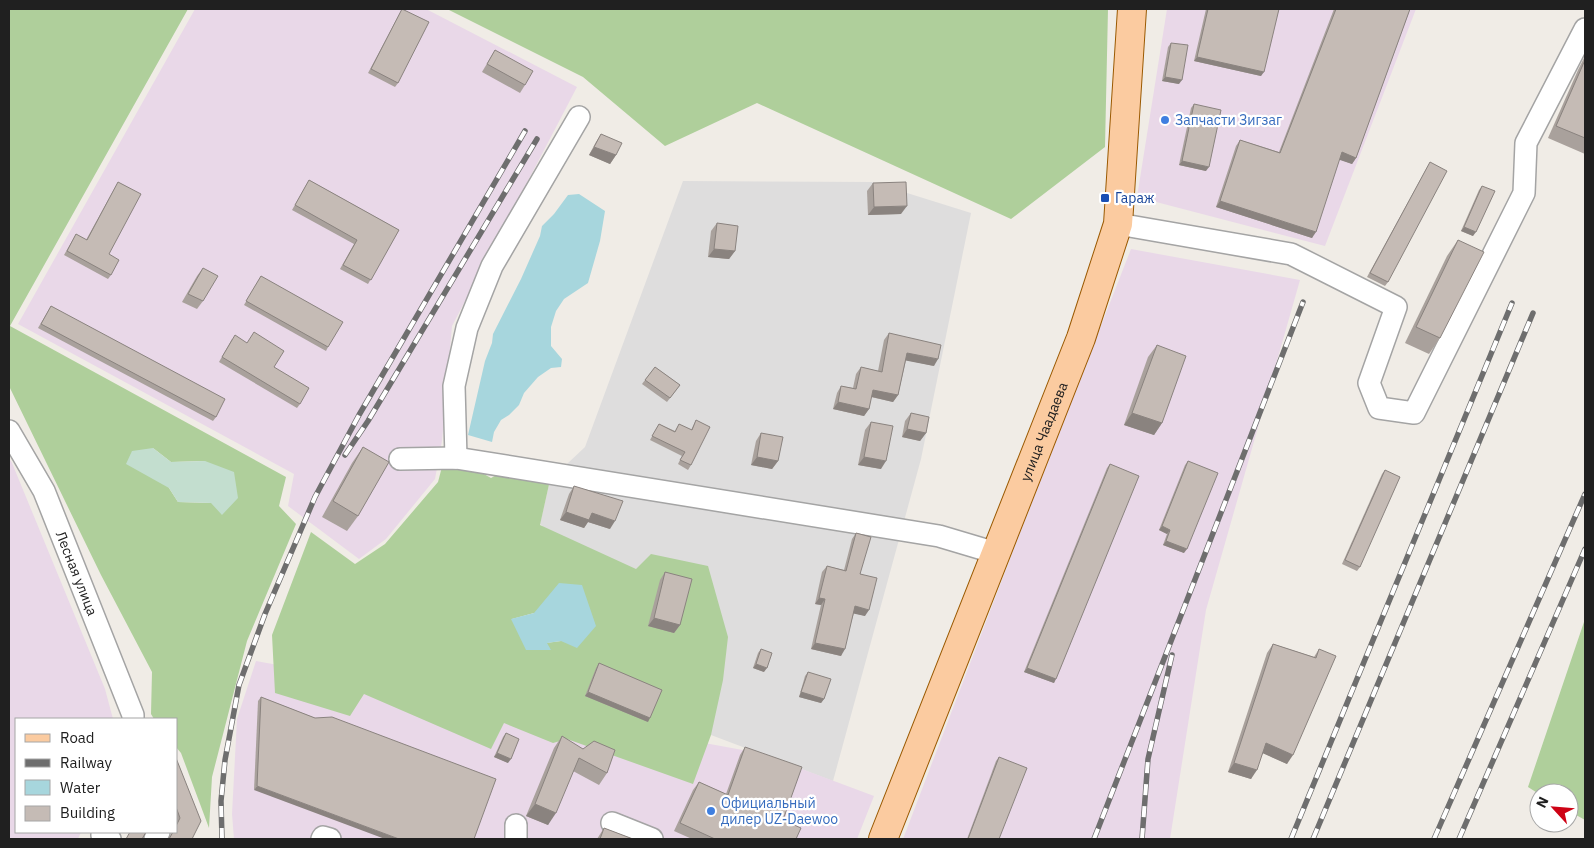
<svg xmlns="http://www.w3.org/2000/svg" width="1594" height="848" font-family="'IBM Plex Sans',sans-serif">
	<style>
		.residential { fill: #dedddd }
		.industrial { fill: #e9d8e8 }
		.forest { fill: #afcf9b; fill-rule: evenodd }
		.wetland { fill: #c3decf }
		.water { fill: #a7d6dd }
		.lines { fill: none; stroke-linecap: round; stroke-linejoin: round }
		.minor-casing { stroke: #a4a4a4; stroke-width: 24 }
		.major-casing { stroke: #9a5901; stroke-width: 30 }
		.minor { stroke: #fff; stroke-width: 21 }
		.major { stroke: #fbcba0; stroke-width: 28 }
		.rail-casing { stroke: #6e6e6e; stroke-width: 5.5 }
		.rail { stroke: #fff; stroke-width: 4; stroke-dasharray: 11; stroke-linecap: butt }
		.wall { fill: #a9a19c }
		.shaded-wall { fill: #8a837f }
		.building { fill: #c5bbb5; stroke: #8a837f }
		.shop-dot { fill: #3f7fe0; stroke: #fff; stroke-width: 2 }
		.transit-dot { fill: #1a4fb4; stroke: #fff; stroke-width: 2 }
		.labels { text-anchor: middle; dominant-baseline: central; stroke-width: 4.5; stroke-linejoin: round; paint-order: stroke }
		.shop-label { font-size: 14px; fill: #366cbe; stroke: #fff; text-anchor: start }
		.transit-label { font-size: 14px; fill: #164399; stroke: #fff; text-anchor: start }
		.street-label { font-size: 14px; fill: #202020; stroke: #fff }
	</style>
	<rect width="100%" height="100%" fill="#f0ece6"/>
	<!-- residential -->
	<path class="residential" d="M683 181 872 182 971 213 921 459 833 781 711 735 644 617 540 524 550 480 585 447Z"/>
	<!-- industrial -->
	<g class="industrial">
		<path d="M195 9H426L577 87 452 326 442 441 435 479 386 539 359 559 288 506 294 474 18 324Z"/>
		<path d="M1167 9H1416L1325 246 1137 197Z"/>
		<path d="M1131 249 1300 280 1206 610 1170 839H903L1018 538Z"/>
		<path d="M9 458 12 463 105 689 113 719H16V832H81L78 839H9Z"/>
		<path d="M256 661 759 753 874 796 857 839H234L232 814 237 719Z"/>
	</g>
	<!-- forest -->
	<g class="forest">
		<path d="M9 9H188L10 326 286 477 279 506 296 524 247 641 212 777 209 828 181 753 176 747V719H154L151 714 152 672 101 575 9 386ZM153 448 171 462 205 461 211 503 178 502 169 488Z"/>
		<path d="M447 9H1108L1105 147 1011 219 757 103 665 146 583 77Z"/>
		<path d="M443 463 468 465 491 478 504 471 550 480 540 525 636 569 651 554 708 566 728 637 723 680 711 735 693 784 567 739 553 743 504 723 491 749 364 694 350 716 275 693 272 635 311 532 355 564 385 544 438 482ZM534 613 561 641 546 643 550 649 512 619Z"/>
		<path d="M1585 619V820L1569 811V793L1539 794 1528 787Z"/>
	</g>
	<!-- wetland -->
	<path class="wetland" d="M153 448 171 462 205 461 234 472 238 498 222 515 211 503 178 502 169 488 126 464 132 451Z"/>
	<!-- water -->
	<g class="water">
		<path d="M579 194 605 211 600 241 588 283 564 299 556 311 551 327V346L562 359 561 367 551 368 538 377 524 393 519 405 509 415 501 420 494 432 492 442 468 435 485 361 492 343 493 334 521 279 540 236 542 226 554 214 568 195Z"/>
		<path d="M559 583 582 585 596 626 577 648 561 641 547 643 551 650H526L511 619 534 613Z"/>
	</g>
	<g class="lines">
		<defs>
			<g id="minor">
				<path d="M1118 224 1291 254 1396 307 1369 383 1379 408 1414 413 1524 193 1526 143 1585 29"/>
				<path id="s1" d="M9 431 44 491 133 715V719"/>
				<path d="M456 458 454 386 467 328 492 266 579 117"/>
				<path d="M400 459 456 458 939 536 996 553"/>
				<path d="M612 823 652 839"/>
				<path d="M516 825V839"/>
				<path d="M102 835 110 839"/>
				<path d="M155 839 159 832"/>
				<path d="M322 839 323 837 330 839"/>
			</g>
			<g id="major">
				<path id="s2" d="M883 839 1081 338 1118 224 1132 9"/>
			</g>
		</defs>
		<!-- minor casing -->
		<use href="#minor" class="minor-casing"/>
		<!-- major casing -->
		<use href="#major" class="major-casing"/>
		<!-- minor -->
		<use href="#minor" class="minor"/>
		<!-- major -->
		<use href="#major" class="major"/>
		<defs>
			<g id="rail">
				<path d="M345 455 368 421 537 139"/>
				<path d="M222 839 221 801 225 760 239 685 265 614 315 497 359 415 525 131"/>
				<path d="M1094 839 1303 302"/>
				<path d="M1142 839 1148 759 1172 655"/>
				<path d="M1291 839 1512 303"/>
				<path d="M1313 839 1533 313"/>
				<path d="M1434 839 1585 494"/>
				<path d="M1459 839 1585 549"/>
			</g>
		</defs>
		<!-- rail casing -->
		<use href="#rail" class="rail-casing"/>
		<!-- rail -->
		<use href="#rail" class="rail"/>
	</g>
	<!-- wall -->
	<g class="wall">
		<path d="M402 9 398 83 395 87 368 73Z"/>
		<path d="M1206 9H1279L1261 76 1194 61Z"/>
		<path d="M1334 9H1410L1356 158 1352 164 1339 159 1312 238 1216 207 1236 146 1240 140 1279 152Z"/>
		<path d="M1171 43 1179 84 1162 81 1168 47Z"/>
		<path d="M495 50 525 85 520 93 482 72Z"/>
		<path d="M1585 56V154L1548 138 1578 70Z"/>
		<path d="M1194 104 1206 171 1179 165 1191 108Z"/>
		<path d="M601 134 616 155 610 164 589 155 596 142Z"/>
		<path d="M1430 162 1388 282 1385 286 1367 277Z"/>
		<path d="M309 180 399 230 368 284 340 269 354 244 292 210Z"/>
		<path d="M118 182 109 254 111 275 108 279 64 255 76 234 86 240Z"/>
		<path d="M873 183 901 214 868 215 867 191Z"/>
		<path d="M1482 186 1473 236 1461 231 1479 190Z"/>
		<path d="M717 223 735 251 729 259 708 257 711 231Z"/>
		<path d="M1458 240 1440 338 1429 354 1405 343 1447 256Z"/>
		<path d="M203 268V301L197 309 182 302 197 276Z"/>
		<path d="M261 276 328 347 326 351 244 305Z"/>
		<path d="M51 306 216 417 213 421 38 328Z"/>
		<path d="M889 333 934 366 906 360 898 395 893 402 871 397 869 409 864 416 833 409 837 393 841 386 853 388 856 374 861 367 878 371 884 340Z"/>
		<path d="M232 339 274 367 300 404 297 408 219 362Z"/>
		<path d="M1157 345 1162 423 1154 435 1124 425 1148 357Z"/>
		<path d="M655 367 680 385 667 402 642 384Z"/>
		<path d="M911 413 926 433 920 441 902 437 905 421Z"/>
		<path d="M696 420 691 465 688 470 678 464 682 456 650 440 659 424 675 431 679 424 691 430Z"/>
		<path d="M871 422 881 469 858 465 865 430Z"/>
		<path d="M761 433 778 461 772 469 751 465 756 441Z"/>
		<path d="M363 447 358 516 347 531 322 517 352 463Z"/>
		<path d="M1188 461 1184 553 1163 545 1167 534 1159 530 1185 465Z"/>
		<path d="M1110 464 1054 683 1024 672 1107 468Z"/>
		<path d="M1385 470 1360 567 1357 571 1342 564 1382 474Z"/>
		<path d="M574 486 610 529 588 522 584 528 560 520 569 494Z"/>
		<path d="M856 533 865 616 854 613 841 656 811 649 821 605 815 604 822 572 827 566 844 570 852 539Z"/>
		<path d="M665 572 680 625 674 633 648 626 660 580Z"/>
		<path d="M1273 644 1314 657 1319 649 1287 764 1263 753 1251 779 1228 772 1267 653Z"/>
		<path d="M761 649 764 672 753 668 758 653Z"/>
		<path d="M599 663 648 722 585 696 596 668Z"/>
		<path d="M808 672 824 699 821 703 799 697 805 676Z"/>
		<path d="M261 697 315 718 254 790 258 701Z"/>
		<path d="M506 733 508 763 494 757 503 737Z"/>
		<path d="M562 736 607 773 599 785 573 771 548 825 526 816 554 748Z"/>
		<path d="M745 747 783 820 796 839H692L674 831 693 790 699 782 726 794 740 755Z"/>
		<path d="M999 757V839H967L996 761Z"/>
		<path d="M176 758 192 839H169L172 832H176V825L177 822 176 819Z"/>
		<path d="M604 828 633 839H597Z"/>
	</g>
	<!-- shaded-wall -->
	<g class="shaded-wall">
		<path d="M1197 57 1264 72 1261 76 1194 61Z"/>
		<path d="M1165 77 1182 80 1179 84 1162 81Z"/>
		<path d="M594 147 616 155 610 164 589 155Z"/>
		<path d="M1342 152 1356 158 1352 164 1337 159Z"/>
		<path d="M1182 161 1209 167 1206 171 1179 165Z"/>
		<path d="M1220 201 1316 232 1312 238 1216 207Z"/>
		<path d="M907 206 901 214 868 215 874 207Z"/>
		<path d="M1464 227 1476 232 1473 236 1461 231Z"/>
		<path d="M714 249 735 251 729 259 708 257Z"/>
		<path d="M907 353 938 359 934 366 903 360Z"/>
		<path d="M873 390 898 395 893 402 868 396Z"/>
		<path d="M838 402 869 409 864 416 833 409Z"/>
		<path d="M1132 413 1162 423 1154 435 1124 425Z"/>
		<path d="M907 429 926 433 920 441 902 437Z"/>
		<path d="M757 457 778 461 772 469 751 465Z"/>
		<path d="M864 457 886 461 881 469 858 465Z"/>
		<path d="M566 512 592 513 615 521 610 529 588 522 584 528 560 520Z"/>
		<path d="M1162 526 1170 530 1167 534 1159 530Z"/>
		<path d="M1166 541 1187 549 1184 553 1163 545Z"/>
		<path d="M819 598 825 599 821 605 815 604Z"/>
		<path d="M855 606 869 610 865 616 851 613Z"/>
		<path d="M654 618 680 625 674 633 648 626Z"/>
		<path d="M815 643 845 649 841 656 811 649Z"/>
		<path d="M756 664 767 668 764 672 753 668Z"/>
		<path d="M1027 668 1056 679 1054 683 1024 672Z"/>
		<path d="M588 692 650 718 648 722 585 696Z"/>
		<path d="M801 692 824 699 821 703 799 697Z"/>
		<path d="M1266 743 1293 755 1287 764 1260 752Z"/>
		<path d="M497 753 511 759 508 763 494 757Z"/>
		<path d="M1234 763 1257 770 1251 779 1228 772Z"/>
		<path d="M257 786 399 839H385L254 790Z"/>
		<path d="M535 804 556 813 548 825 526 816Z"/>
	</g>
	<!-- building -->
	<g class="building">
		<path d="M402 9 429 22 398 83 371 69Z"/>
		<path d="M1208 9H1279L1264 72 1197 57Z"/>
		<path d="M1336 9H1410L1356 158 1342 152 1316 232 1220 201 1240 140 1280 153Z"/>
		<path d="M1171 43 1188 45 1182 80 1165 77Z"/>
		<path d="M495 50 533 71 525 85 487 64Z"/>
		<path d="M1585 60V138L1556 126Z"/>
		<path d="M1194 104 1221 110 1209 167 1182 161Z"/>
		<path d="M601 134 622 143 616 155 594 147Z"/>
		<path d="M1430 162 1447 171 1388 282 1370 273Z"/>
		<path d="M309 180 399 230 371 280 343 265 357 240 295 205Z"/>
		<path d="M118 182 141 194 109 254 119 260 111 275 67 251 76 234 87 240Z"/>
		<path d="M906 182 907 206 874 207 873 183Z"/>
		<path d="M1482 186 1495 191 1476 232 1464 227Z"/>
		<path d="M717 223 738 226 735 251 714 249Z"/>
		<path d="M1458 240 1484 252 1440 338 1416 327Z"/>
		<path d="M203 268 218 276 203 301 188 294Z"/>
		<path d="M261 276 343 322 328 347 246 301Z"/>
		<path d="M51 306 225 399 216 417 41 324Z"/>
		<path d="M254 332 284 351 274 367 309 388 300 404 222 357 235 335 247 343Z"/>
		<path d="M889 333 941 345 938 359 907 353 898 395 873 390 869 409 838 402 841 386 856 389 861 367 882 372Z"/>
		<path d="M1157 345 1186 356 1162 423 1132 413Z"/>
		<path d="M655 367 680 385 670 398 645 380Z"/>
		<path d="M911 413 929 417 926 433 907 429Z"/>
		<path d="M696 420 710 427 691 465 680 460 685 452 652 436 659 424 675 432 679 424 692 430Z"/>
		<path d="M871 422 893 426 886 461 864 457Z"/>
		<path d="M761 433 783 437 778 461 757 457Z"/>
		<path d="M363 447 389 462 358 516 333 501Z"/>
		<path d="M1188 461 1218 473 1187 549 1166 541 1170 530 1162 526Z"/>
		<path d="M1110 464 1139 476 1056 679 1027 668Z"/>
		<path d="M1385 470 1400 477 1360 567 1345 560Z"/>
		<path d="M574 486 623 501 615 521 592 513 589 520 566 512Z"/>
		<path d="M856 533 871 537 860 574 877 578 869 610 855 606 845 649 815 643 825 599 819 598 827 566 846 571Z"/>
		<path d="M665 572 692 579 680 625 654 618Z"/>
		<path d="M1273 644 1316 658 1319 649 1336 656 1293 755 1266 743 1257 770 1234 763Z"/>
		<path d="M761 649 772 653 767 668 756 664Z"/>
		<path d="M599 663 662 690 650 718 588 692Z"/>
		<path d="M808 672 831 679 824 699 801 692Z"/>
		<path d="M261 697 315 718 332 717 496 779 474 839H399L257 786Z"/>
		<path d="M506 733 519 739 511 759 497 753Z"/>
		<path d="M562 736 583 749 594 741 615 750 607 773 579 758 556 813 535 804Z"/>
		<path d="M745 747 802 767 783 820 801 828 796 839H715L680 823 699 782 728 795Z"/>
		<path d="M999 757 1027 768 999 839H968Z"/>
		<path d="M176 758 201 821 192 839H169L173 832H176V826L180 818 176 807Z"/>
		<path d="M604 828 633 839H600Z"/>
		<path d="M130 832H146L142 839H126Z"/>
	</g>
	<!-- markers -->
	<g class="shop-dot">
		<circle cx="1165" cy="120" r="5"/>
		<circle cx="711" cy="811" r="5"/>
	</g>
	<rect class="transit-dot" x="1100" y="193" width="10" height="10" rx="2.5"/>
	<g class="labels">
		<!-- shop labels -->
		<g class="shop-label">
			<text x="1175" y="120">Запчасти Зигзаг</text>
			<text x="721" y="803">Официальный<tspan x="721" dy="16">дилер UZ-Daewoo</tspan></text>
		</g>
		<!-- transit labels -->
		<g class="transit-label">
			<text x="1115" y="198">Гараж</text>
		</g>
		<!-- street labels -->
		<g class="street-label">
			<text stroke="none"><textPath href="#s2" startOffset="438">улица Чаадаева</textPath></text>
			<text stroke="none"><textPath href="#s1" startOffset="158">Лесная улица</textPath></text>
		</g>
	</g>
	<!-- border -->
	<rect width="1594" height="848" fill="none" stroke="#202020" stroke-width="20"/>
	<!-- legend -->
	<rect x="15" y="718" width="162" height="115" fill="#ffffff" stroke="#a6a6a6"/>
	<rect x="25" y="734" width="25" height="8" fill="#fbcba0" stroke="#a6a6a6"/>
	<text x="60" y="743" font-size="15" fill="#202020">Road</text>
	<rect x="25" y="759" width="25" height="8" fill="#6e6e6e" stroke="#a6a6a6"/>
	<text x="60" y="768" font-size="15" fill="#202020">Railway</text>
	<rect x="25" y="780" width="25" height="15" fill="#a7d6dd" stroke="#a6a6a6"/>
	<text x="60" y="793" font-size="15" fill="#202020">Water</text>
	<rect x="25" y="806" width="25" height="15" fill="#c5bbb5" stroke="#a6a6a6"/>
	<text x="60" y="818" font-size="15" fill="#202020">Building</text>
	<!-- north arrow -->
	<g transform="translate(1554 808) rotate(296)"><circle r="24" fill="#ffffff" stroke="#a6a6a6"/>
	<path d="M0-4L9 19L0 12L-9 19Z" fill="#ce0215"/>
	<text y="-8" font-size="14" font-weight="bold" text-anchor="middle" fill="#202020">N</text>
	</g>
</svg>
